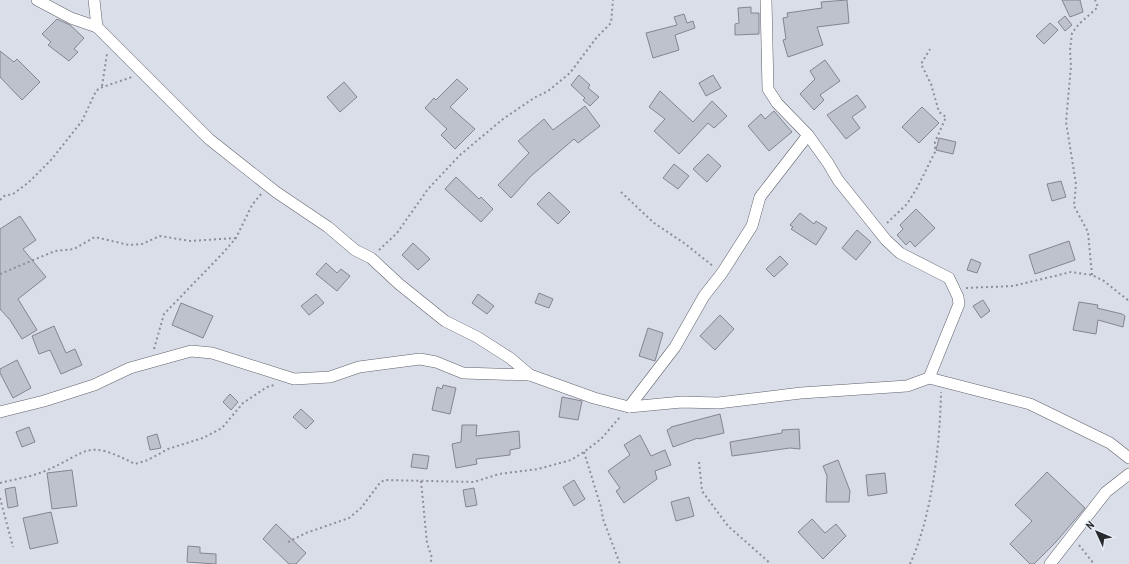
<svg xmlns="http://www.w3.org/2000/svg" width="1129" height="564" font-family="'Archivo Narrow',sans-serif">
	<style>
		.building { fill: #bec2cc; stroke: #838690 }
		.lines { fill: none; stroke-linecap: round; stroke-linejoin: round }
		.street-casing { stroke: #5f626b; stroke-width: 12 }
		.path { stroke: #8c8f97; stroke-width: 2; stroke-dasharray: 2 3; stroke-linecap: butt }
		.street { stroke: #fff; stroke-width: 11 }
	</style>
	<rect width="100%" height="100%" fill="#dadee9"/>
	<!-- building -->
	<g class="building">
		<path d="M847 0 849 23 817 27 823 45 788 57 783 40 786 39 783 18 788 17 787 13 822 8 821 2Z"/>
		<path d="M1062 0H1080L1083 12 1070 17Z"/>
		<path d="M751 7V13H759V34L735 35V24L739 23 738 8Z"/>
		<path d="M684 14 687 23 693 21 695 28 675 35 679 50 653 58 646 33 677 25 674 17Z"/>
		<path d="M1065 16 1072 25 1065 31 1058 22Z"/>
		<path d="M57 19 70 25 84 38 74 49 78 52 69 61 48 45 51 42 42 34Z"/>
		<path d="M1050 23 1058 30 1044 44 1036 36Z"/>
		<path d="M0 51 14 62 17 59 40 82 22 100 0 77Z"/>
		<path d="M825 60 840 81 820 95 824 100 814 110 800 94 815 79 810 71Z"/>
		<path d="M579 75 590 85 588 88 599 97 590 106 583 100 585 98 571 85Z"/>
		<path d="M713 75 721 88 706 96 699 83Z"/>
		<path d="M457 79 468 89 450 107 475 129 455 149 441 135 447 129 425 108 434 98 436 100Z"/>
		<path d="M344 82 357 97 340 112 327 97Z"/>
		<path d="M660 91 693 122 712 101 727 116 714 128 708 123 679 154 654 131 665 119 649 107Z"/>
		<path d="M857 95 866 107 852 117 860 128 846 139 827 115Z"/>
		<path d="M585 106 600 126 578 143 574 139 531 176 511 198 498 185 529 153 518 141 544 119 553 130Z"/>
		<path d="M922 107 939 123 919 143 902 127Z"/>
		<path d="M774 111 792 132 769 151 748 126 761 114 765 119Z"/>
		<path d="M939 138 956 142 953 154 936 150Z"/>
		<path d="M708 154 721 166 707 182 693 169Z"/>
		<path d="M674 164 689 176 678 189 663 178Z"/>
		<path d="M456 177 479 199 481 197 493 209 481 222 445 189Z"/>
		<path d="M1061 181 1066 197 1052 201 1047 184Z"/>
		<path d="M549 192 570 212 558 224 537 204Z"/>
		<path d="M916 209 935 228 915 247 910 241 906 245 897 235 903 229 900 225Z"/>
		<path d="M800 213 814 224 816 221 827 228 816 245 791 229 793 227 790 225Z"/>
		<path d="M20 216 36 240 23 249 46 277 18 299 37 330 22 339 10 320 0 309V229Z"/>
		<path d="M857 230 871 242 856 260 842 248Z"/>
		<path d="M1069 241 1075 260 1035 274 1029 255Z"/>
		<path d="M413 243 430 259 418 270 402 255Z"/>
		<path d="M780 256 788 264 774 277 766 269Z"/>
		<path d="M971 259 981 263 977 273 967 270Z"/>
		<path d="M326 263 337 273 341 269 350 276 337 291 316 274Z"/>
		<path d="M539 293 553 299 549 308 535 303Z"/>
		<path d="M316 294 324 303 309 315 301 306Z"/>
		<path d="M478 294 494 306 487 314 472 303Z"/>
		<path d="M983 300 990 311 981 318 973 306Z"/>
		<path d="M1079 302 1098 305 1097 308 1122 314 1125 316 1123 327 1098 320 1096 334 1073 330Z"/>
		<path d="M181 303 213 316 203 338 172 325Z"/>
		<path d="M720 315 734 329 715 350 700 336Z"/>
		<path d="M54 326 66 353 75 349 82 365 61 374 50 350 39 354 32 336Z"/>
		<path d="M648 328 663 333 655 361 639 356Z"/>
		<path d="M17 360 31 388 13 398 0 373V369Z"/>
		<path d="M443 385 456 388 450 414 432 410 437 387 442 389Z"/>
		<path d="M230 394 238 402 231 410 223 402Z"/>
		<path d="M562 397 582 401 578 420 559 417Z"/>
		<path d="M301 409 314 421 306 429 293 417Z"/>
		<path d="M720 414 724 433 699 439 698 438 673 447 667 430 671 428V427Z"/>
		<path d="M462 425H477L476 436 519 431 520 448 510 450V455L476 459 477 464 456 468 452 444 461 442Z"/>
		<path d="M29 427 35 442 22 447 16 432Z"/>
		<path d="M799 429 800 449 790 448 732 456 730 442 782 433V430Z"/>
		<path d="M157 434 161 448 150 450 147 437Z"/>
		<path d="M640 435 651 456 665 450 671 465 655 471 657 479 624 503 616 491 620 488 608 471 630 455 624 445Z"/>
		<path d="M413 454 429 456 427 469 411 467Z"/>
		<path d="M838 460 850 491 849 502H826L827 476 823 466Z"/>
		<path d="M72 470 77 506 52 509 47 473Z"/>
		<path d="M1047 472 1085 508 1055 543 1034 564H1030L1010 544 1032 521 1015 505Z"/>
		<path d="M885 473 887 493 868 496 866 475Z"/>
		<path d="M574 480 585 499 574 506 563 487Z"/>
		<path d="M15 487 18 506 8 508 5 489Z"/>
		<path d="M474 488 477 505 466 507 463 490Z"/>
		<path d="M689 497 694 516 676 521 671 502Z"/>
		<path d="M51 512 58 543 30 549 23 518Z"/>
		<path d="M812 519 825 533 836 524 846 536 823 559 798 532Z"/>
		<path d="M276 524 306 553 296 564H289L263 539Z"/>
		<path d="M188 546 200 547V553L216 554V564L187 562Z"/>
	</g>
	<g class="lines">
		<defs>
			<g id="street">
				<path d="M37 0 71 18 97 27"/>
				<path d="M94 0 97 27 209 139 276 192 328 227 355 250 371 258 399 284 445 321 477 337 510 358 530 375 594 398 629 407 682 402 718 403 801 393 907 386 929 378 1030 404 1110 443 1129 458"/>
				<path d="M766 0 768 89 777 103 808 135 828 163 838 180 886 240 900 253 949 278 958 297 959 304 929 378"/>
				<path d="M629 407 675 347 704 296 722 273 752 226 760 197 808 135"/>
				<path d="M0 412 44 401 94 385 130 368 191 351 212 353 294 379 330 377 359 367 420 359 436 362 463 373 530 375"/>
				<path d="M1050 564 1106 492 1129 474"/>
			</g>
		</defs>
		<!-- street casing -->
		<use href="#street" class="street-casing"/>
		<!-- path -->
		<g class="path">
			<path d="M102 86 107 54"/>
			<path d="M621 192 654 223 684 243 713 266"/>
			<path d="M0 200 4 196 13 194 29 182 51 160 82 121 96 91 100 88 132 77"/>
			<path d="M887 223 907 204 917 188 935 152V142L946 117 939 112 931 84 921 64 930 49"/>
			<path d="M379 250 397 233 428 189 460 155 503 119 534 98 548 91 570 73 597 37 611 23 613 0"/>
			<path d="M0 274 55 251 74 249 95 237 129 245 142 244 160 236 190 241 236 238"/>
			<path d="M1092 275 1088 232 1074 206 1076 184 1066 122 1071 66 1070 50 1072 33 1079 24 1098 7 1095 0"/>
			<path d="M966 288 1013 286 1071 272 1092 275 1104 281 1129 301"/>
			<path d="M154 349 164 314 223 253 236 238 252 205 261 194"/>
			<path d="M584 452 601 507 603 519 620 564"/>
			<path d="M699 462 702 491 728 526 771 564"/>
			<path d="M421 481 427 543 432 558 430 564"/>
			<path d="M0 483C15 479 31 477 45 471 90 452 84 438 135 464L148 460 168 449 203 438 222 428 243 403 267 387 274 385"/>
			<path d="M0 498 13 547"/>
			<path d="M288 542 306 533 349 518 361 508 379 484 384 480 474 482 499 474 538 469 571 460 584 452 601 439 620 417"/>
			<path d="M1079 545 1094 564"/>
			<path d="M910 564C932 516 940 445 941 392"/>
		</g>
		<!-- street -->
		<use href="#street" class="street"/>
	</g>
	<!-- north arrow -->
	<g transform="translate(1097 532) rotate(314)" stroke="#e7ebf6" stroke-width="3" paint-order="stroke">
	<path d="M0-3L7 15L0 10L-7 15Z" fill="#27292d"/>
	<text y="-6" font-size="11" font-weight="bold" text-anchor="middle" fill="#27292d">N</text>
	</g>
</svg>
